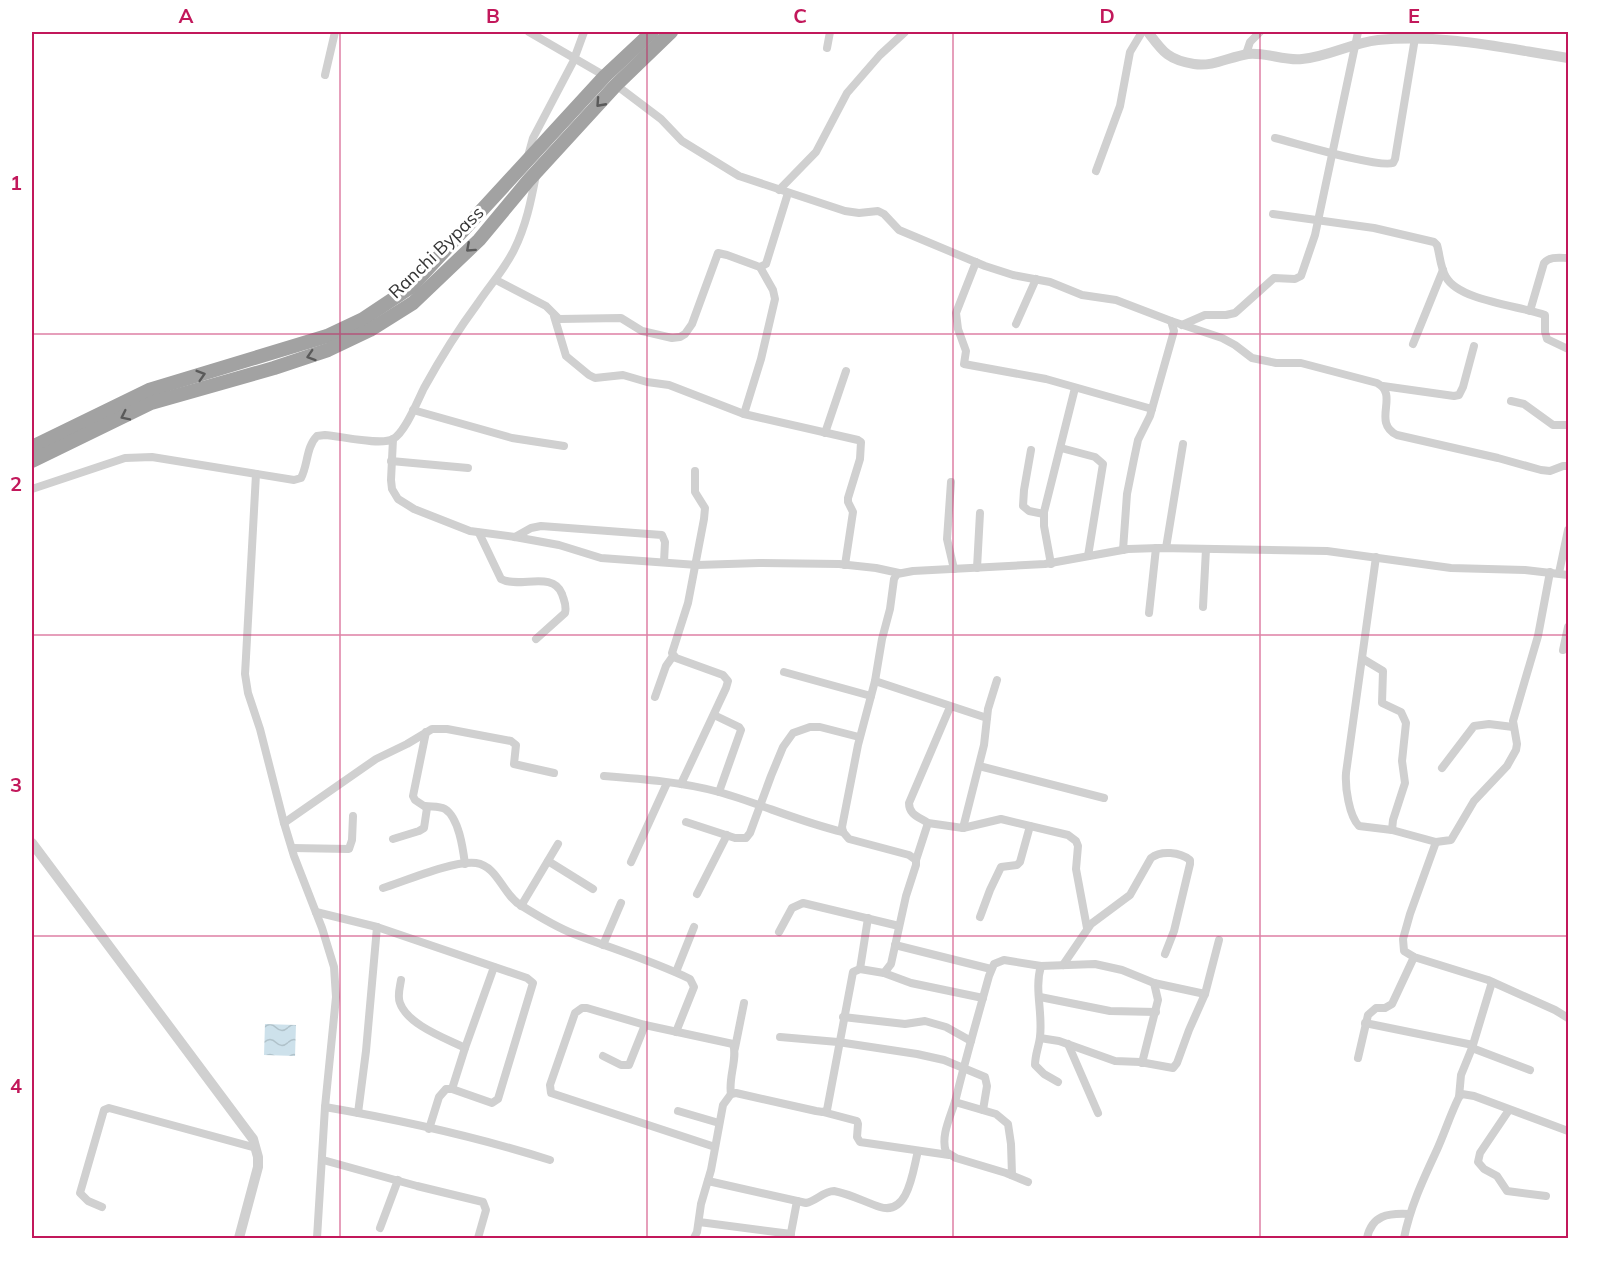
<svg xmlns="http://www.w3.org/2000/svg" width="1600" height="1270" font-family="Mulish,sans-serif">
	<style>
		.water { fill: url(#water-waves) }
		.lines { fill: none; stroke-linecap: round; stroke-linejoin: round }
		.minor { stroke: #d0d0d0; stroke-width: 8 }
		.tertiary { stroke: #d0d0d0; stroke-width: 10 }
		.trunk { stroke: #a2a2a2; stroke-width: 14 }
		.oneway { stroke: #5a5a5a }
		.grid { fill: none; stroke: #c2185b; stroke-width: 1.5; stroke-opacity: 0.55 }
		.labels { text-anchor: middle; dominant-baseline: central; stroke-width: 6; stroke-linejoin: round; paint-order: stroke }
		.street-label { font-size: 18px; fill: #333; stroke: #fff }
		.neatline { fill: none; stroke: #c2185b; stroke-width: 2 }
		.grid-label { font-size: 20px; text-anchor: middle; font-weight: bold; fill: #c2185b }
	</style>
	<defs>
		<pattern id="water-waves" width="16" height="10" patternUnits="userSpaceOnUse" patternTransform="scale(1.5)"><rect width="16" height="10" fill="#cde1eb"/><path d="M0 5q4-4 8 0t8 0" fill="none" stroke="#b0c2ca"/></pattern>
	</defs>
	<rect width="100%" height="100%" fill="#fff"/>
	<!-- water -->
	<path class="water" d="M265 1024 296 1025 295 1056 264 1055Z"/>
	<g class="lines">
		<!-- minor -->
		<g class="minor">
			<path d="M529 32 605 76"/>
			<path d="M827 48 830 32"/>
			<path d="M1246 54 1250 42 1260 32"/>
			<path d="M325 75 335 32"/>
			<path d="M616 85 661 119 682 141 739 176 845 211 859 213 878 211 884 214 899 230 985 266 1013 275 1050 282 1082 295 1116 300 1171 321 1174 331 1150 416 1138 440 1134 459 1127 494 1123 550"/>
			<path d="M1275 138C1296 143 1377 168 1393 163L1395 159 1415 38"/>
			<path d="M528 156 533 138 573 62 584 32"/>
			<path d="M1096 171 1120 106 1130 52 1142 32"/>
			<path d="M779 190 816 152 847 93 880 55 905 32"/>
			<path d="M1273 214 1374 228 1434 242 1437 245C1440 255 1440 267 1446 277 1459 301 1521 306 1545 315V332L1547 339 1568 349"/>
			<path d="M976 262 956 313 958 329 966 351 964 364 1046 379 1152 409"/>
			<path d="M496 280 546 306 559 319 621 318 642 331 672 338 680 337 685 334 692 324 718 253 727 255 757 266 760 267 766 264 788 193"/>
			<path d="M1530 311 1544 263C1550 256 1560 258 1568 258"/>
			<path d="M554 316 566 356 589 375 595 378 623 375 647 382 669 385 744 414 858 440 861 442 860 459 848 498V502L853 512 845 565"/>
			<path d="M1171 321 1222 338 1235 345 1252 358 1276 363H1301L1377 383C1400 395 1371 422 1397 435L1498 458 1541 470 1550 471 1563 466H1568"/>
			<path d="M1016 324 1036 279"/>
			<path d="M1182 325 1205 315H1226L1235 313 1274 278 1295 279 1301 276 1315 235 1358 32"/>
			<path d="M1413 344 1443 270"/>
			<path d="M1383 386 1454 396 1459 395 1463 387 1474 346"/>
			<path d="M1511 401 1524 404 1553 425H1568"/>
			<path d="M413 410 512 438 564 446"/>
			<path d="M744 414 761 359 775 299 773 290 760 267"/>
			<path d="M825 433 846 371"/>
			<path d="M393 439 391 480 392 489 398 499 414 509 470 531 515 537 559 545 601 558 697 565 759 563 839 564 876 568 899 573"/>
			<path d="M1061 448 1095 457 1103 464 1088 556"/>
			<path d="M1031 450 1024 490 1023 506 1029 511 1044 514"/>
			<path d="M391 461 468 468"/>
			<path d="M256 474 246 657 245 674 248 693 260 729 284 823 294 856 322 928 334 967 336 997 325 1107 317 1238"/>
			<path d="M951 482 947 539 954 569"/>
			<path d="M32 489 125 458 152 457 294 480 301 478C308 465 306 447 317 436L325 435C340 436 381 446 393 439 405 433 418 400 424 388 440 359 458 330 478 303 490 285 504 270 514 250 526 226 531 201 536 175"/>
			<path d="M479 533 501 579C519 589 553 570 562 594 564 601 567 605 565 613L536 639"/>
			<path d="M515 537 531 528 541 526 662 535 665 542 664 562"/>
			<path d="M1166 548 1183 444"/>
			<path d="M1376 557 1346 773C1345 787 1349 816 1359 826L1392 830 1436 842 1451 840 1474 801 1507 766 1516 750 1517 744 1513 721 1538 636 1550 572"/>
			<path d="M1051 564 1044 526V512L1075 388"/>
			<path d="M977 568 980 513"/>
			<path d="M1559 573 1568 530"/>
			<path d="M1203 607 1206 549"/>
			<path d="M1149 613 1156 548"/>
			<path d="M1563 650 1568 627"/>
			<path d="M1363 659 1383 671 1382 703 1401 712 1406 723 1402 761 1405 783 1393 820 1392 830"/>
			<path d="M784 672 871 696"/>
			<path d="M875 681 987 718"/>
			<path d="M655 697 666 666 673 656"/>
			<path d="M714 715 739 727 741 730 719 792"/>
			<path d="M979 766 1104 798"/>
			<path d="M1442 768 1474 726 1489 724 1513 727"/>
			<path d="M604 776C643 779 682 782 719 792 761 804 800 822 843 832"/>
			<path d="M681 784 726 688 728 681 723 675 676 658 672 653 688 603 704 519 705 508 695 492V471"/>
			<path d="M425 806C432 807 439 806 445 809 459 818 463 849 465 864"/>
			<path d="M686 822 735 838H746L750 833 771 776 783 747 793 733 810 727H820L859 737"/>
			<path d="M284 823 376 759 407 744 432 729H447L511 741 516 745 514 764 554 773"/>
			<path d="M928 823C919 817 909 815 909 803L950 707"/>
			<path d="M963 828 984 745 988 709 997 680"/>
			<path d="M393 839 419 831 424 828 427 808 415 800 413 796 426 732"/>
			<path d="M1436 842 1410 914 1403 939 1404 951 1414 957 1488 980 1555 1010 1568 1018"/>
			<path d="M292 848 349 849 352 840 353 816"/>
			<path d="M916 860 928 823 963 828 1001 819 1068 835 1076 841 1078 846 1076 869 1087 928"/>
			<path d="M548 861 593 889"/>
			<path d="M631 862 667 783"/>
			<path d="M383 888C405 881 454 860 476 863 498 866 503 896 522 906 538 916 556 927 574 934 613 949 653 961 690 979L694 987 676 1032"/>
			<path d="M697 894 727 835"/>
			<path d="M521 906 558 844"/>
			<path d="M316 912 377 927 527 978 533 983 498 1099 492 1103 452 1089H446L439 1097 429 1129"/>
			<path d="M980 917 990 890 1001 867 1017 865 1020 862 1030 826"/>
			<path d="M779 932 792 908 803 903 899 926"/>
			<path d="M603 945 621 903"/>
			<path d="M895 945 991 969"/>
			<path d="M1063 965 1091 924 1130 895 1151 858C1161 850 1180 852 1190 860V864L1174 931 1165 954"/>
			<path d="M1041 966C1034 989 1043 1012 1040 1037 1039 1046 1035 1055 1035 1065L1044 1074 1058 1082"/>
			<path d="M860 969 868 918"/>
			<path d="M676 972 694 927"/>
			<path d="M884 973 911 983 983 998"/>
			<path d="M401 980C400 987 397 996 400 1003 408 1025 445 1038 465 1048"/>
			<path d="M1040 997 1110 1011 1156 1012"/>
			<path d="M843 1017 905 1024 925 1021 946 1027 971 1041"/>
			<path d="M1365 1023 1473 1045"/>
			<path d="M780 1037 838 1042 917 1054 944 1060 985 1077 987 1086 983 1110"/>
			<path d="M1040 1038 1059 1041 1115 1061 1140 1062 1173 1068 1177 1063 1189 1030 1205 994 1219 940"/>
			<path d="M1068 1044 1098 1113"/>
			<path d="M735 1048 744 1003"/>
			<path d="M1472 1048 1530 1070"/>
			<path d="M603 1056 621 1065H629L645 1025"/>
			<path d="M1358 1058 1368 1015 1376 1008H1385L1392 1004 1414 957"/>
			<path d="M1142 1063 1158 1000 1154 983"/>
			<path d="M452 1089 465 1048 494 967"/>
			<path d="M1459 1097 1461 1075 1472 1048 1492 982"/>
			<path d="M955 1102 996 1114 1008 1124 1011 1144 1012 1175"/>
			<path d="M325 1107C401 1120 477 1137 550 1160"/>
			<path d="M1509 1110 1480 1153 1478 1162 1484 1169 1497 1176 1507 1191 1546 1196"/>
			<path d="M678 1111 719 1123"/>
			<path d="M823 1112 857 1121 858 1124 857 1137 860 1142 949 1155"/>
			<path d="M358 1113 366 1051 377 927"/>
			<path d="M715 1147 551 1093 550 1085 575 1013 582 1008H587L645 1025 733 1044C738 1058 728 1078 731 1094"/>
			<path d="M323 1160 417 1186 483 1202 486 1210 478 1238"/>
			<path d="M708 1181 806 1203C816 1201 824 1191 834 1191 850 1194 865 1202 880 1207 909 1216 913 1169 918 1151"/>
			<path d="M1028 1182 1006 1173 956 1158 946 1152C940 1135 952 1114 956 1098 966 1057 978 1016 989 976L994 964 1004 960 1041 966 1095 964 1122 970 1154 983 1205 994"/>
			<path d="M102 1207 88 1201 80 1193 104 1110 109 1108 256 1148"/>
			<path d="M699 1222 791 1234"/>
			<path d="M380 1228 398 1180"/>
			<path d="M694 1238 697 1232 701 1204 711 1170 723 1105 731 1094 736 1093 816 1111 823 1112 827 1110 853 972 860 969 884 973 891 964 906 896 916 865V860L909 855 849 839 843 832 842 827 858 745 875 681 882 639 890 609 894 579 897 574 913 571 1045 564 1128 549 1159 548 1327 551 1451 568 1525 570 1568 575"/>
			<path d="M790 1238 797 1201"/>
			<path d="M1367 1238C1372 1215 1388 1213 1409 1214"/>
			<path d="M1404 1238C1410 1208 1422 1182 1435 1154 1444 1135 1450 1115 1459 1097L1462 1094 1474 1096 1568 1131"/>
		</g>
		<!-- tertiary -->
		<g class="tertiary">
			<path d="M1148 32C1163 52 1168 60 1194 64 1213 67 1229 57 1248 54 1266 52 1284 61 1302 59 1328 57 1351 43 1378 40 1446 34 1502 48 1568 58"/>
			<path d="M32 843 253 1139 258 1157V1167L239 1238"/>
		</g>
		<!-- trunk -->
		<g class="trunk">
			<path d="M32 447 149 390 327 336 363 319 411 287 605 76 652 32"/>
			<path d="M32 461 151 403 274 368 328 350 370 330 413 303 479 240 528 181 616 85 671 32"/>
		</g>
	</g>
	<!-- one-way arrows -->
	<defs><path id="oneway-chevron" d="M-2-3.5L2.5 0L-2 3.5" fill="none" stroke-width="1.6" stroke-linecap="round" stroke-linejoin="round" transform="scale(1.5)"/></defs>
	<g class="oneway">
		<use href="#oneway-chevron" transform="translate(600 103) rotate(132)"/>
		<use href="#oneway-chevron" transform="translate(470 248) rotate(138)"/>
		<use href="#oneway-chevron" transform="translate(311 356) rotate(162)"/>
		<use href="#oneway-chevron" transform="translate(201 375) rotate(-17)"/>
		<use href="#oneway-chevron" transform="translate(125 416) rotate(154)"/>
	</g>
	<!-- grid -->
	<path class="grid" d="M340 32V1238M647 32V1238M953 32V1238M1260 32V1238M32 334H1568M32 635H1568M32 936H1568"/>
	<g class="labels">
		<!-- street labels -->
		<g class="street-label">
			<text transform="translate(436 252) rotate(-44)">Ranchi Bypass</text>
		</g>
	</g>
	<!-- border -->
	<rect width="1600" height="1270" fill="none" stroke="#ffffff" stroke-width="66"/>
	<rect x="33" y="33" width="1534" height="1204" class="neatline"/>
	<g class="grid-label">
		<text x="186" y="23">A</text>
		<text x="493" y="23">B</text>
		<text x="800" y="23">C</text>
		<text x="1107" y="23">D</text>
		<text x="1414" y="23">E</text>
		<text x="16" y="190">1</text>
		<text x="16" y="491">2</text>
		<text x="16" y="792">3</text>
		<text x="16" y="1093">4</text>
	</g>
</svg>
